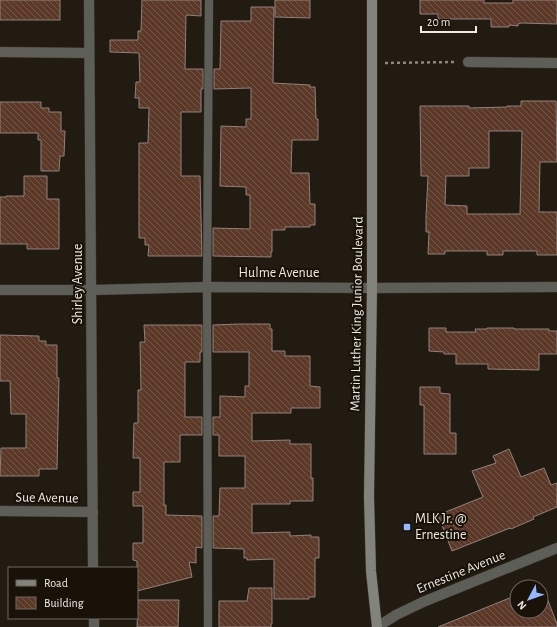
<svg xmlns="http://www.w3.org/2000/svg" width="557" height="627" font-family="'Alegreya Sans',sans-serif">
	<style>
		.building { fill: url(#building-back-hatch); stroke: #90817b; fill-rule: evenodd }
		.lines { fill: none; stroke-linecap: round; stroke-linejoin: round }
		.service-casing { stroke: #3f382f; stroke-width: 9 }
		.minor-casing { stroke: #3f382f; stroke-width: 11 }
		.secondary-casing { stroke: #3f382f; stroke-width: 11 }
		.path { stroke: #8d8780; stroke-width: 2.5; stroke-dasharray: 3 3; stroke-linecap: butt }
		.service { stroke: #5d5e58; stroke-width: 8 }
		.minor { stroke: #5d5e58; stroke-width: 10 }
		.secondary { stroke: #82837a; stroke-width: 10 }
		.poi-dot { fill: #94b7fd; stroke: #181209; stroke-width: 1.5 }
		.labels { text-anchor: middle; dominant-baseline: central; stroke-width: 4; stroke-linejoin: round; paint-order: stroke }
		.street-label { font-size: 14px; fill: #eee9e3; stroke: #181209 }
		.poi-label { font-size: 14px; fill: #eee9e3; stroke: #181209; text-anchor: start }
	</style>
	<defs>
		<pattern id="building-back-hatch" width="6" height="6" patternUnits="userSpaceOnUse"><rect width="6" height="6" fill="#5c3829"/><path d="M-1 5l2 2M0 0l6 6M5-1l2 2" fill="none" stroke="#745548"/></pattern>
	</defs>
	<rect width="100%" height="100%" fill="#221b12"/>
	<!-- building -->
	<g class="building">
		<rect x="0" y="0" width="60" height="20"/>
		<path d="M142 0H201V16L186 15 185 69H203V89H201V112H181V176H200L202 256H148L149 245H145V238H139V143H148L149 108H139V98H135L136 82H140L139 53 110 52V40H138V31H141Z"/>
		<path d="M275 0H310V18L275 17Z"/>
		<path d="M420 0H484V3H513V0H557V24L521 23 518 24V26L509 25V27H491V19H438V14H420Z"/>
		<path d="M251 7H274L273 83 310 85V87H315L316 119H318V140H292L291 173H309L310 204H315V225H310V227H285V230H272V252H271V257L213 256V228L250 229V195H246V187L220 186 221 126 246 127V119H251V88L214 89V69H220L221 21H251Z"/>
		<path d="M521 101H556L557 162H540L539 212H557V255H537V251H503V255H487V251H445V254H428L429 232H426V217L428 176H421L420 106H469V108L507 107V106H521ZM489 131H522L520 214H467V206L445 205 446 176H469V168H489Z"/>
		<path d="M0 102H41V108H49V112H61V131H65L64 156H60L59 171H41V140H38V133H0Z"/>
		<path d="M24 176H47V199H59V249H27V244H0V197H6V196H24Z"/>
		<path d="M239 324H270V329H272V351H285V356H310V386L320 387V408H291V413H252V441L290 440V444H311V478H313V501H290V504H252V533L290 532V536L311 535V537H319V558H315V597H309V599H274V559L247 560V558H244V549L213 548V516H219L220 488H245V456H219V435H213V417H220V396L245 397V386H249V352H213V325Z"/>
		<path d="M144 325H202V352H200V362H185V417H202V435H180V462H164V505H166V515L202 516V548L196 547V563L189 562 192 577 137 591V561L133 560V543H143V506H133V492H140V458H133L134 423H138V390H141L140 342H145Z"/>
		<path d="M429 328H446V332H476L475 329H487V328H514V329H549V331H557V354H539V370L488 369V364H456V354H444V352L429 351Z"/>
		<path d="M0 335 39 336V341H46V345H57V378H59L57 469H39V476H0L1 448H26V414H11L10 381H0Z"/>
		<path d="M420 387H440V393L450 394V433H456V454H424V405H420Z"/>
		<path d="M509 449 521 477 544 468 551 485 557 483V507L533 517 534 519 511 529 510 528 452 551 438 515 483 497 472 471 496 463 493 456Z"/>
		<path d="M542 585 557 624V627H438L517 595V611H541V587H538Z"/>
		<path d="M249 588H272V624H271V627H219V601H247Z"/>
		<path d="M138 600H179L178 627H137Z"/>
	</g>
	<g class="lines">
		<defs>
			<path id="service" d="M208 627 207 287 209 0"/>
			<g id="minor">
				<path d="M89 0 93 568"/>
				<path d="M0 52 89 53"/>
				<path d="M468 62 557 63"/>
				<path d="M0 290H92L207 287 372 288 557 287"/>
				<path d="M0 511 93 512"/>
				<path d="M94 618V627"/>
				<path d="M377 627 396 615 423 602 557 548"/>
			</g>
			<path id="secondary" d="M372 0V288L369 497 371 571 377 627"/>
		</defs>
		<!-- service casing -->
		<use href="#service" class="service-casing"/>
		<!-- minor casing -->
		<use href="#minor" class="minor-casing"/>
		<!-- secondary casing -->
		<use href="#secondary" class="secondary-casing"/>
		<!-- path -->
		<path class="path" d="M385 63 456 62"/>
		<!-- service -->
		<use href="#service" class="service"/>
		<!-- minor -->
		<use href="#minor" class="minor"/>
		<!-- secondary -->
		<use href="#secondary" class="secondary"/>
	</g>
	<!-- markers -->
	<rect class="poi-dot" x="403" y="523" width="8" height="8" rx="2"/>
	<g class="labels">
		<!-- street labels -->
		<g class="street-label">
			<text x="279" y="273">Hulme Avenue</text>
			<text transform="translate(78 284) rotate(-90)">Shirley Avenue</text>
			<text transform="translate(357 314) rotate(-89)">Martin Luther King Junior Boulevard</text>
			<text transform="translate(47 498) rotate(1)">Sue Avenue</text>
			<text transform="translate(461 572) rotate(-22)">Ernestine Avenue</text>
		</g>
		<!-- poi labels -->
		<g class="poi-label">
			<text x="415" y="519">MLK Jr. @<tspan x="415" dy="16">Ernestine</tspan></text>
		</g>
	</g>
	<!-- legend -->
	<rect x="8" y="567" width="130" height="52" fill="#181209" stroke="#6e6860"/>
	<rect x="16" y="580" width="20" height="6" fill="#82837a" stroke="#6e6860"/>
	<text x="44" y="587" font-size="12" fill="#eee9e3">Road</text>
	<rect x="16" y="597" width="20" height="12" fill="url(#building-back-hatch)" stroke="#6e6860"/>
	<text x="44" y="607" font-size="12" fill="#eee9e3">Building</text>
	<!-- north arrow -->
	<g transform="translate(529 599) rotate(229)"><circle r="19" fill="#181209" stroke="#6e6860"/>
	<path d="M0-3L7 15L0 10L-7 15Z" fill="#94b7fd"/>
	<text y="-6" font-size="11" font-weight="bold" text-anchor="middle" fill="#eee9e3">N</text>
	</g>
	<!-- scale -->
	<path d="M421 26v6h55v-6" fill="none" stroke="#eee9e3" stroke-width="2"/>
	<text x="427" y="26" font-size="12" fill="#eee9e3" stroke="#181209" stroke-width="3" paint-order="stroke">20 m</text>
</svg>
